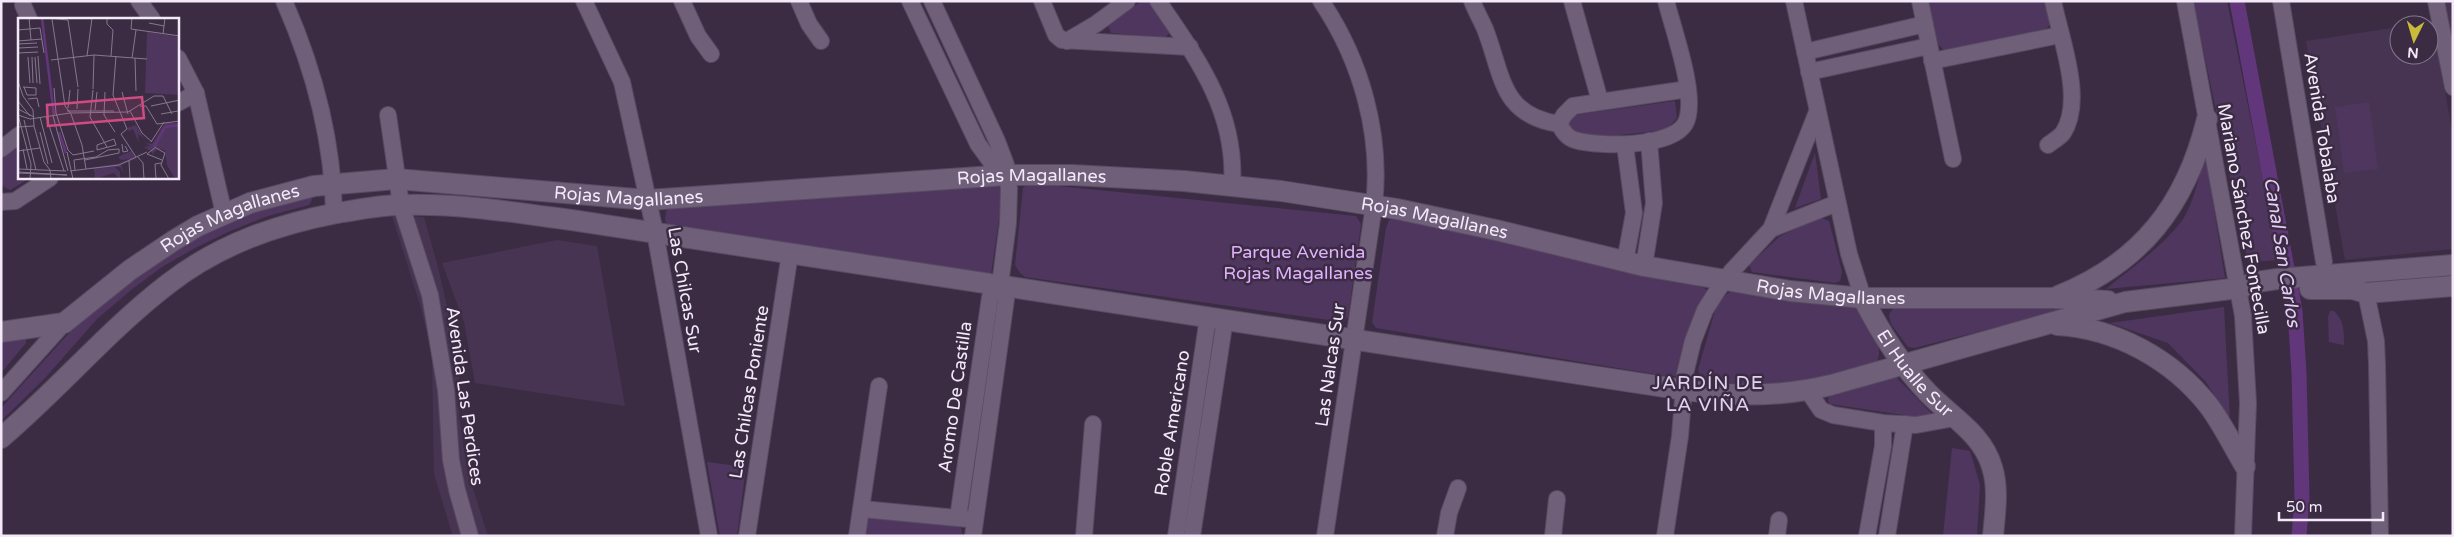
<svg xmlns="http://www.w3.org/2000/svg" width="2454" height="537" font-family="'Varela Round',sans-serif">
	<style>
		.built { fill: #473452 }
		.green { fill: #4f365e }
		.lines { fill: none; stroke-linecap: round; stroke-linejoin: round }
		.canal { stroke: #62367a; stroke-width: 15 }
		.minor-casing { stroke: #584b60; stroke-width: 18 }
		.tertiary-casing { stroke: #584b60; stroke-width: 22 }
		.minor { stroke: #6f5f79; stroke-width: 16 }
		.tertiary { stroke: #6f5f79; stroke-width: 20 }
		.labels { text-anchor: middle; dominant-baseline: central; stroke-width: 5; stroke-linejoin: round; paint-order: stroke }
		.street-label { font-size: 18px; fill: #f3e9f9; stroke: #3b2c44 }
		.park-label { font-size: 18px; fill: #e1b1fe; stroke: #3b2c44 }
		.water-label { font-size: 19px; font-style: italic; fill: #e6cef6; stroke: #3b2c44 }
		.neighbourhood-label { font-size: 19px; letter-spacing: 1px; fill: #e3d1ef; stroke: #3b2c44 }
		.inset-river { fill: none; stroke: #62367a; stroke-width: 2.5 }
		.inset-road { fill: none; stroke: #85788c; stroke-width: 1 }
		.view { fill: #ce4c82; fill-opacity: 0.15; stroke: #ce4c82; stroke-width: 2.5 }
		.inset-edge { fill: none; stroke: #f3e9f9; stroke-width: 2.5 }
	</style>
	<rect width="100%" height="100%" fill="#3b2c44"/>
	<!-- built -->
	<g class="built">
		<path d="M2444 1H2453V44Z"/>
		<path d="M2432 22 2453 135V249L2345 260 2306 41 2399 27V55H2429V25H2412Z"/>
		<path d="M392 216 424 217 438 267 454 337 459 376V413L467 470 488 536H453L450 527 434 474 432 354 421 308Z"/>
		<path d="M557 240 597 246 625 406 475 383 464 322 442 263Z"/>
	</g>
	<!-- green -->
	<g class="green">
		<path d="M1142 1H1149L1170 32 1165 38 1111 33 1107 23Z"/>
		<path d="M1927 1H2049L2053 21 2045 30 1944 50 1937 43Z"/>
		<path d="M2193 1H2227L2279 260 2248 262Z"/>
		<path d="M1675 101 1677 118 1666 130 1609 136 1569 132 1567 116Z"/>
		<path d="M2369 102 2378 169 2344 173 2335 107Z"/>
		<path d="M19 145V178H30L10 190 1 185V159Z"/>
		<path d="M2205 152 2225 278 2106 289C2131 268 2161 248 2181 222 2193 206 2201 171 2205 152Z"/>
		<path d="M1815 153 1821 199 1795 208Z"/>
		<path d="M1029 183 1356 216 1361 224 1348 317 1343 322 1025 277 1020 273 1015 265 1023 188Z"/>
		<path d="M993 186 1003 187V192L991 274H981L670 226 665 221 666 211 672 207Z"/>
		<path d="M311 195 312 200 309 205 268 216 230 231 195 248 162 267 131 290 97 319 45 378 1 421V408L90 310 164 252 255 210Z"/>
		<path d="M1396 216 1698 284 1707 290 1688 335 1680 371 1675 376H1666L1376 328 1372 322 1386 228 1389 220Z"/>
		<path d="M1819 217 1829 221 1842 272 1840 281 1835 283 1752 272 1749 265 1779 237Z"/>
		<path d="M1730 292 1860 306C1867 321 1885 346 1877 361 1819 382 1763 390 1702 380L1698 370 1718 300Z"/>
		<path d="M2081 306 1914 348 1908 347 1891 324 1889 315 1894 307Z"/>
		<path d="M2224 307 2230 421 2206 382 2168 343 2110 323Z"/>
		<path d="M2330 311H2334C2344 320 2344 332 2344 345L2329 342 2328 317Z"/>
		<path d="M26 337V343L1 373V338Z"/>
		<path d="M1896 377 1933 415 1930 419 1830 404 1828 401 1829 397Z"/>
		<path d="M1952 448 1970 451 1980 485 1977 536H1943Z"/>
		<path d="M707 462 746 467 737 536H720Z"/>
		<path d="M867 516 957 525 961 528 963 536H862Z"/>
	</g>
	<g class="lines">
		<!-- canal -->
		<path class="canal" d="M2237 1 2295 311 2299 373 2302 498 2299 536"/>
		<defs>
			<g id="minor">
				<path d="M139 1 152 19"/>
				<path d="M284 1C314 69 333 140 334 214"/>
				<path d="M584 1 622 82 655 232 709 536"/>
				<path d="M682 1 698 36 711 54"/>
				<path d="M799 1 809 24 821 41"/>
				<path d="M910 1 978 144 994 166 1007 175"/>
				<path d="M932 1 997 141 1006 165 1009 189 1008 223 1000 285 1006 299 973 536"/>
				<path d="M1042 1 1056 35 1062 40 1190 47"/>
				<path d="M1158 1C1197 58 1237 112 1232 185"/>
				<path d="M1321 1C1361 60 1382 134 1374 205L1325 536"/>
				<path d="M1472 1C1476 11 1481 20 1485 29 1503 75 1500 115 1559 124"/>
				<path d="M1572 1 1600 101"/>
				<path d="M1794 1 1849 254 1863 298"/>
				<path d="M1920 1 1953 159"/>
				<path d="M2185 1 2243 316 2248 403 2243 536"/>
				<path d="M2281 1 2324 262"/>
				<path d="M2436 1 2453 87"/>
				<path d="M23 5 29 19"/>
				<path d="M1067 41 1096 24 1127 1"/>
				<path d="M1805 52 1925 24"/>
				<path d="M178 58 196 93 224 214"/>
				<path d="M1932 61 2060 35"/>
				<path d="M1809 72 1929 46"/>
				<path d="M178 103 196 93"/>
				<path d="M388 115 401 205 430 295 446 390 451 460 457 490 470 536"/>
				<path d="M1559 124C1563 131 1567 138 1575 140 1599 147 1670 148 1685 124 1699 100 1673 29 1666 1"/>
				<path d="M1559 124 1564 115 1573 106 1688 89"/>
				<path d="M2048 145C2053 141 2060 137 2063 133 2085 100 2060 37 2053 1"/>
				<path d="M1 149 19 135"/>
				<path d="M1 202 15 201 50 178"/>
				<path d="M1771 229 1837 203"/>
				<path d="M1625 262 1634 213 1625 145"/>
				<path d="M1644 266 1654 203 1649 141"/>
				<path d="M2366 293 2376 341 2377 364 2380 536"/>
				<path d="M1808 391 1821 410 1833 415 1883 423 1916 425 1955 418"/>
				<path d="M1 393 64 323"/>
				<path d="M862 509 968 519"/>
				<path d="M958 518 990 297 1000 285"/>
				<path d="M747 536 790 253"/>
				<path d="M857 536 879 386"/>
				<path d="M1084 536 1093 424"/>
				<path d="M1176 536 1208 317"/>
				<path d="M1192 536 1225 319"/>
				<path d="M1445 536 1449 513 1458 488"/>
				<path d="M1553 536 1557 499"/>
				<path d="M1665 536 1680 436 1685 374 1693 341 1705 310 1717 291 1731 272 1771 229 1817 112"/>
				<path d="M1777 536 1779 520"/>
				<path d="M1867 536 1883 446V423"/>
				<path d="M1887 536 1905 424"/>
			</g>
			<g id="tertiary">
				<path d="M2310 289H2352L2366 293 2453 286"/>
				<path d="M2058 296C2141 263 2186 205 2207 119"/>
				<path id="s1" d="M1863 298C1880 332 1901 365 1928 393 1951 417 1982 433 1992 467 1999 489 1995 513 1993 536"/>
				<path d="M2057 325C2116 328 2173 360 2209 406 2223 425 2233 446 2245 466"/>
				<path id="s2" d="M1 332 64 323 130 270 173 241 198 226 250 203 314 186 396 179 648 200 1007 175H1072L1184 181 1281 191 1397 209 1496 230 1644 266 1790 291 1863 298H2053L2108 301"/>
				<path d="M1 438C59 389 108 330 168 284 218 245 275 225 337 213 358 210 379 205 401 205 460 203 519 213 578 221L1684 390C1734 397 1782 397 1831 385L2125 302 2239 288 2257 282 2277 279 2453 265"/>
			</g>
		</defs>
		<!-- minor casing -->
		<use href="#minor" class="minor-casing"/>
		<!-- tertiary casing -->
		<use href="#tertiary" class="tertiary-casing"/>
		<!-- minor -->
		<use href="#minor" class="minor"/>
		<!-- tertiary -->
		<use href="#tertiary" class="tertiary"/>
	</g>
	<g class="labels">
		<!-- street labels -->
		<g class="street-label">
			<text transform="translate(2322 128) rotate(81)">Avenida Tobalaba</text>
			<text stroke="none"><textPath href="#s2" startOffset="1072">Rojas Magallanes</textPath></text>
			<text stroke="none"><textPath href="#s2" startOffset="668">Rojas Magallanes</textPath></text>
			<text stroke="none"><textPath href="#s2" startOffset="1478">Rojas Magallanes</textPath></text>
			<text transform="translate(2244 219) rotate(80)">Mariano Sánchez Fontecilla</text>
			<text stroke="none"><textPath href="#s2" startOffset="262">Rojas Magallanes</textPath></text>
			<text transform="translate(685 290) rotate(80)">Las Chilcas Sur</text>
			<text stroke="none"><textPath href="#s2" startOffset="1882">Rojas Magallanes</textPath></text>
			<text transform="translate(1330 365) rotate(-82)">Las Nalcas Sur</text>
			<text stroke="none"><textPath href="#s1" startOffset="92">El Hualle Sur</textPath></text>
			<text transform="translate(749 392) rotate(-81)">Las Chilcas Poniente</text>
			<text transform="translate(465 396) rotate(82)">Avenida Las Perdices</text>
			<text transform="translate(955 397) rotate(-82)">Aromo De Castilla</text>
			<text transform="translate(1172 423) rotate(-81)">Roble Americano</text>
		</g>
		<!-- park labels -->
		<g class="park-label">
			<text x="1298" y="252">Parque Avenida<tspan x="1298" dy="21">Rojas Magallanes</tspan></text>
		</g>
		<!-- water labels -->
		<g class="water-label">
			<text transform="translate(2282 252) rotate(81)">Canal San Carlos</text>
		</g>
		<!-- neighbourhood labels -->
		<g class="neighbourhood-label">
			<text x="1708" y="383">JARDÍN DE<tspan x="1708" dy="22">LA VIÑA</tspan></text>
		</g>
	</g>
	<!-- overview -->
	<g transform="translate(18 18)">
		<rect width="161" height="161" fill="#3b2c44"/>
		<path d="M129 14 161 19V77L127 75ZM147 105H162L161 161H157L149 147 147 132 139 131 134 137V134L126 129 132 128 129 126 126 120 120 116 121 125 115 111 111 113 109 110 118 107 129 125 134 126ZM113 133 120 144 117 141 103 147 106 155 102 149H97L102 154V161L96 155 77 161 76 151 69 150 99 146 112 141 103 142 100 139Z" fill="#4f365e"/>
		<path class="inset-river" d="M24 0 36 97M41 114 48 135M136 129 147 109 162 107"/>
		<path class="inset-road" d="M11 0 13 22M29 0 50 2M89 0V6L95 12 93 38M114 0 113 11 162 18M34 1 47 88 53 96 64 127 68 151M50 2 60 69M131 5 146 8M0 12 22 10 26 35M145 16 147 0M0 23 24 21M0 26 19 25M1 30 20 29M0 35 20 34M20 38 22 66M69 38 74 0M98 38 95 77 109 111 103 116 118 139M10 39 12 65M14 39 15 65M17 39 19 65M114 40 118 12M117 40 118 73M33 42 76 37 129 41M0 63 5 78 15 92 16 108 26 144 32 152 33 161M5 69 18 70V77H9L6 69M36 70 38 95 50 132 55 137 76 133M75 71 76 37M75 72 72 99 89 129M87 74 86 97 97 114M104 74 110 96M136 78H145L154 96M10 81 19 80 21 89M0 83 12 98M122 88H128L139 106 162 103M133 88 162 82M50 90 52 72M0 91 16 99M59 91 60 71M77 92 79 74M49 93H96M112 93 124 115 134 124M143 96 160 93M0 97 12 101 52 95 110 94 136 78M0 97 13 146 12 161M28 98 46 153M35 98 50 153M22 99 34 145M6 102 18 152M0 109 16 108M22 114 30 146M96 121 98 127 79 132V127ZM133 124 146 104M104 126 105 134 110 133 107 128M138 129 129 136 144 142M138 130 147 135 143 147 151 161M5 131 9 151M0 133 22 130M49 134 55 161M119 138 125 145 126 161M111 143 112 161M0 151 48 153M57 152 56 142 78 139 90 132 101 131V135L67 142M52 153 101 147 129 134M0 154 49 157 0 155M138 161 137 146 143 145"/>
		<path class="view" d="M124 79 126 100 30 108 29 87Z"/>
		<rect width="161" height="161" class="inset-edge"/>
	</g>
	<!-- border -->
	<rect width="2454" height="537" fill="none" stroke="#f3e9f9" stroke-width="5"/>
	<!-- north arrow -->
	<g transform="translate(2414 40) rotate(185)"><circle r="24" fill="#3b2c44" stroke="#85788c"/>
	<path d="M0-4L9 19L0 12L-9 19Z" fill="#caba3a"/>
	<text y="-8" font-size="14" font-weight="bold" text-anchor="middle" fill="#f3e9f9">N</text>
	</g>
	<!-- scale -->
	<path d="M2279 512v8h104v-8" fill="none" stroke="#f3e9f9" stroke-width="2.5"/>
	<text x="2286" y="512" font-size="15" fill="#f3e9f9" stroke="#3b2c44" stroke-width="4" paint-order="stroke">50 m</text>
</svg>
